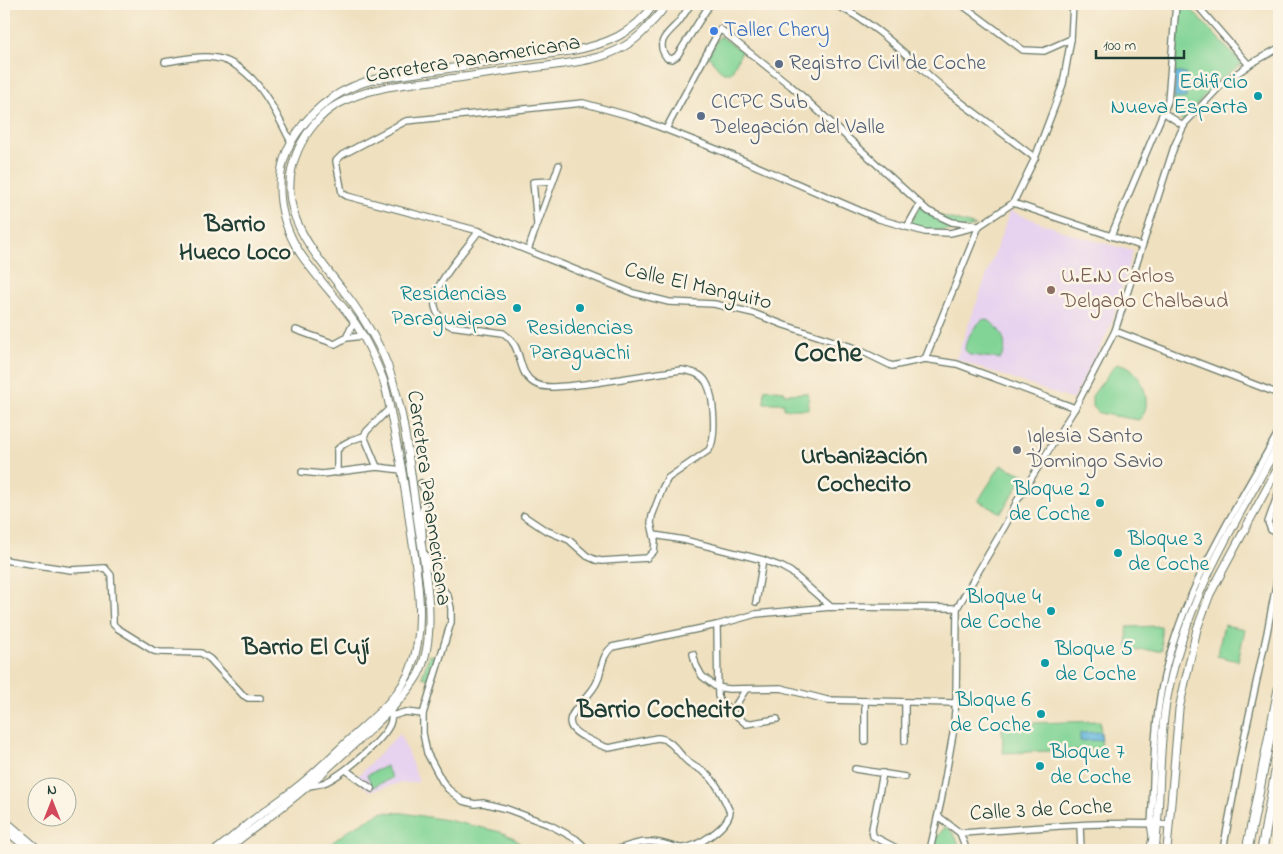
<svg xmlns="http://www.w3.org/2000/svg" width="1283" height="854" font-family="'Indie Flower',sans-serif">
	<style>
		.built { fill: #e7d2ef }
		.green { fill: #82d496; stroke: #508865 }
		.water { fill: #62b5de; stroke: #407989 }
		.lines { fill: none; stroke-linecap: round; stroke-linejoin: round }
		.minor-casing { stroke: #687665; stroke-width: 8 }
		.major-casing { stroke: #687665; stroke-width: 9 }
		.highway-casing { stroke: #687665; stroke-width: 11 }
		.minor { stroke: #fff; stroke-width: 5.5 }
		.major { stroke: #fff; stroke-width: 7 }
		.highway { stroke: #fff; stroke-width: 9 }
		.shop-dot { fill: #3f7fe0; stroke: #fcf5e5; stroke-width: 2 }
		.service-dot { fill: #5c6f8a; stroke: #fcf5e5; stroke-width: 2 }
		.culture-dot { fill: #0f9aa8; stroke: #fcf5e5; stroke-width: 2 }
		.education-dot { fill: #8d6e63; stroke: #fcf5e5; stroke-width: 2 }
		.worship-dot { fill: #6b7280; stroke: #fcf5e5; stroke-width: 2 }
		.labels { text-anchor: middle; dominant-baseline: central; stroke-width: 5; stroke-linejoin: round; paint-order: stroke }
		.shop-label { font-size: 22px; fill: #366cbe; stroke: #fcf5e5; text-anchor: start }
		.street-label { font-size: 22px; fill: #1f3d34; stroke: #fcf5e5 }
		.service-label { font-size: 22px; fill: #4e5e75; stroke: #fcf5e5; text-anchor: start }
		.culture-label { font-size: 22px; fill: #0d838f; stroke: #fcf5e5; text-anchor: end }
		.education-label { font-size: 22px; fill: #785e54; stroke: #fcf5e5; text-anchor: start }
		.worship-label { font-size: 22px; fill: #5b616d; stroke: #fcf5e5; text-anchor: start }
		.neighbourhood-label { font-size: 24px; font-weight: bold; fill: #1f3d34; stroke: #fcf5e5 }
		.quarter-label { font-size: 25px; font-weight: bold; fill: #1f3d34; stroke: #fcf5e5 }
		.district-label { font-size: 28px; font-weight: bold; fill: #1f3d34; stroke: #fcf5e5 }
	</style>
	<rect width="100%" height="100%" fill="#fcf5e5"/>
	<filter id="ink" filterUnits="userSpaceOnUse"><feTurbulence type="fractalNoise" baseFrequency=".02" numOctaves="2"/><feDisplacementMap in="SourceGraphic" scale="10" xChannelSelector="R" yChannelSelector="G"/><feConvolveMatrix kernelMatrix="1 2 1 2 8 2 1 2 1" color-interpolation-filters="sRGB"/></filter>
	<filter id="wash" filterUnits="userSpaceOnUse"><feTurbulence type="fractalNoise" baseFrequency=".0096" numOctaves="4" result="noise"/><feDisplacementMap in="SourceGraphic" scale="20" xChannelSelector="R" yChannelSelector="G"/><feGaussianBlur stdDeviation="1.12" result="paint"/><feColorMatrix in="noise" values="0 0 0 0 0 0 0 0 0 0 0 0 0 0 0 0 0 1.4 0 .05"/><feComposite in="paint" operator="in"/></filter>
	<g filter="url(#wash)">
		<rect width="100%" height="100%" fill="#efe0bf"/>
		<!-- built -->
		<g class="built">
			<path d="M1010 211 1074 235 1133 251 1110 328 1073 400 956 359Z"/>
			<path d="M400 733 419 782 398 784 370 791 355 779Z"/>
		</g>
		<!-- green -->
		<g class="green">
			<path d="M1179 4H1186L1242 64 1216 82 1183 121 1173 112Z"/>
			<path d="M720 36 742 51 731 73H723L708 56Z"/>
			<path d="M920 206 927 212 976 226C951 231 934 233 909 226Z"/>
			<path d="M984 319C999 323 1012 346 1000 359L970 355 965 350C964 341 976 323 984 319Z"/>
			<path d="M1117 364C1140 362 1157 408 1138 420L1099 413 1092 406V396L1113 368Z"/>
			<path d="M765 389 784 391V394L808 393 809 409H784V403H764Z"/>
			<path d="M1001 465 1025 475 1001 513 978 501Z"/>
			<path d="M1224 625 1245 629 1238 661 1217 656Z"/>
			<path d="M1161 626 1162 650 1128 651 1127 627Z"/>
			<path d="M429 655 436 657 429 679 422 677Z"/>
			<path d="M1100 721 1102 749 1003 753 1002 724Z"/>
			<path d="M386 766 392 778 373 787 367 775Z"/>
			<path d="M382 812 403 813 447 820 501 832 514 838 528 850H322L352 828Z"/>
			<path d="M945 827C954 830 958 842 961 850H932L934 841Z"/>
		</g>
		<!-- water -->
		<g class="water">
			<path d="M1175 73H1186V98H1174Z"/>
			<path d="M1101 732 1102 740 1080 741V733Z"/>
		</g>
	</g>
	<g filter="url(#ink)">
		<g class="lines">
			<defs>
				<g id="minor">
					<path d="M691 4C686 11 682 18 677 24 666 35 655 43 667 58L672 59 677 56 710 4"/>
					<path d="M833 4C878 23 912 62 949 93 977 115 1007 136 1035 158"/>
					<path d="M961 4 1023 50 1044 51 1071 39"/>
					<path d="M1066 4 1072 8"/>
					<path d="M1073 4 1071 39 1063 84 1035 158 1013 203 979 226 950 233 925 232 879 219 726 153 634 117 583 103 406 121 342 155 336 161 342 193 347 196 479 231 633 293 669 302 714 304 753 313 784 325 855 348 892 366 925 359 957 364 1075 408"/>
					<path d="M1196 4 1249 65"/>
					<path d="M165 62C179 60 194 56 208 57 252 59 274 108 291 142"/>
					<path d="M1163 112 1184 126"/>
					<path d="M666 129 720 29 791 86 928 211 952 222 975 225"/>
					<path d="M1013 203 1141 246"/>
					<path d="M537 224 533 182 553 181"/>
					<path d="M907 227 920 204"/>
					<path d="M479 231C468 246 441 277 436 293 431 307 439 320 451 326L503 333C525 347 515 371 534 383 539 386 546 387 553 387 596 385 639 375 682 370 691 372 701 373 706 382 714 395 717 437 709 450L668 478 663 487 652 516 651 523 655 541 654 551 647 558 602 561 596 560 587 556 569 540 545 530 524 516"/>
					<path d="M1111 236 1168 101 1176 4"/>
					<path d="M528 250 559 165"/>
					<path d="M296 330 335 344 346 338 354 322"/>
					<path d="M1115 331 1279 394"/>
					<path d="M346 338 362 336"/>
					<path d="M925 359 979 226"/>
					<path d="M377 467 364 436 367 431 390 408"/>
					<path d="M302 472 322 474 377 467 402 470"/>
					<path d="M337 473V450C344 442 354 439 364 436"/>
					<path d="M421 483 426 495 422 513 423 538"/>
					<path d="M1279 491 1268 522 1271 530 1279 532"/>
					<path d="M654 535 684 540 763 560 782 567 791 572 831 607"/>
					<path d="M425 554 439 584 448 596 451 608V622L423 714V733L427 753 442 781 448 789 463 801 475 804 483 803 507 809 550 825 576 839 588 850"/>
					<path d="M4 560 71 570 105 568 111 575 113 619V624L117 628 154 651 160 652 201 653 210 659 243 695 248 698H260"/>
					<path d="M756 602 763 560"/>
					<path d="M717 625 718 696 720 701 746 724 777 719"/>
					<path d="M693 654 696 665 702 676 716 687 729 689 781 688 827 700 955 703"/>
					<path d="M732 711 746 689"/>
					<path d="M392 716 405 712 423 714"/>
					<path d="M865 741V701"/>
					<path d="M905 741V703"/>
					<path d="M855 769 905 777"/>
					<path d="M346 770 372 789"/>
					<path d="M883 773 872 829 873 836 900 850"/>
					<path d="M308 786C313 785 319 785 323 783 340 777 383 741 390 724 392 719 392 715 390 709"/>
					<path d="M938 816 960 833C1029 829 1100 820 1169 825"/>
					<path d="M1080 826 1081 850"/>
					<path d="M1151 826C1154 779 1153 732 1162 686 1181 592 1234 513 1279 431"/>
					<path d="M960 833 965 846V850"/>
					<path d="M615 850C626 847 637 842 649 842 661 841 672 848 683 848 698 847 728 827 730 812 724 799 717 781 704 772 699 768 692 766 687 761 678 753 671 738 657 738L609 748C600 746 592 741 584 737 550 720 588 703 597 682 602 670 601 656 612 647L717 625 756 614 831 607 957 608"/>
					<path d="M930 850 941 801 953 734 956 699 957 608 1006 524 1017 501 1075 408 1115 331 1174 147 1185 123 1223 83 1252 63 1279 48"/>
					<path d="M1223 850 1244 739 1267 633 1279 569"/>
				</g>
				<g id="major">
					<path d="M4 820 39 850"/>
					<path d="M1151 823 1153 838"/>
					<path d="M4 828 29 850"/>
					<path d="M216 850C227 842 238 832 249 823 266 810 284 798 301 784 318 770 334 754 350 739 373 718 400 697 411 668 429 621 414 558 408 509 404 481 399 453 393 425 390 410 388 394 383 379 375 359 365 337 353 320 336 297 316 277 300 253 277 217 271 170 297 133 317 104 342 87 376 79L570 51C605 45 634 34 654 4"/>
					<path d="M226 850C253 828 283 808 309 785 326 770 343 754 360 739 380 720 404 699 418 675 441 632 422 555 416 509 408 456 404 401 382 352 371 330 357 308 342 289 309 246 273 207 298 150 306 132 321 113 338 104 368 87 407 84 441 80 474 76 506 71 539 67 581 62 623 59 651 23 657 17 662 11 666 4"/>
					<path d="M1150 850 1153 838"/>
					<path d="M1155 850C1161 802 1158 751 1166 703 1183 605 1231 529 1279 444"/>
					<path d="M1167 850 1179 709 1197 629 1210 594 1279 466"/>
				</g>
				<g id="highway">
					<path d="M1247 850 1279 689"/>
					<path d="M1262 850 1279 755"/>
				</g>
			</defs>
			<!-- minor casing -->
			<use href="#minor" class="minor-casing"/>
			<!-- major casing -->
			<use href="#major" class="major-casing"/>
			<!-- highway casing -->
			<use href="#highway" class="highway-casing"/>
			<!-- minor -->
			<use href="#minor" class="minor"/>
			<!-- major -->
			<use href="#major" class="major"/>
			<!-- highway -->
			<use href="#highway" class="highway"/>
		</g>
	</g>
	<!-- markers -->
	<circle class="shop-dot" cx="714" cy="31" r="5"/>
	<g class="service-dot">
		<circle cx="779" cy="64" r="5"/>
		<circle cx="701" cy="116" r="5"/>
	</g>
	<g class="culture-dot">
		<circle cx="1258" cy="96" r="5"/>
		<circle cx="517" cy="308" r="5"/>
		<circle cx="580" cy="308" r="5"/>
		<circle cx="1100" cy="503" r="5"/>
		<circle cx="1118" cy="553" r="5"/>
		<circle cx="1051" cy="611" r="5"/>
		<circle cx="1045" cy="663" r="5"/>
		<circle cx="1041" cy="714" r="5"/>
		<circle cx="1040" cy="766" r="5"/>
	</g>
	<circle class="education-dot" cx="1051" cy="290" r="5"/>
	<circle class="worship-dot" cx="1017" cy="450" r="5"/>
	<g class="labels">
		<!-- shop labels -->
		<g class="shop-label">
			<text x="724" y="31">Taller Chery</text>
		</g>
		<!-- street labels -->
		<g class="street-label">
			<text transform="translate(473 60) rotate(-9)">Carretera Panamericana</text>
			<text transform="translate(698 287) rotate(13)">Calle El Manguito</text>
			<text transform="translate(428 498) rotate(82)">Carretera Panamericana</text>
			<text transform="translate(1041 811) rotate(-3)">Calle 3 de Coche</text>
		</g>
		<!-- service labels -->
		<g class="service-label">
			<text x="789" y="64">Registro Civil de Coche</text>
			<text x="711" y="103">CICPC Sub<tspan x="711" dy="25">Delegación del Valle</tspan></text>
		</g>
		<!-- culture labels -->
		<g class="culture-label">
			<text x="1248" y="83">Edificio<tspan x="1248" dy="25">Nueva Esparta</tspan></text>
			<text x="507" y="295">Residencias<tspan x="507" dy="25">Paraguaipoa</tspan></text>
			<text x="580" y="329" text-anchor="middle">Residencias<tspan x="580" dy="25">Paraguachi</tspan></text>
			<text x="1090" y="490">Bloque 2<tspan x="1090" dy="25">de Coche</tspan></text>
			<text x="1128" y="540" text-anchor="start">Bloque 3<tspan x="1128" dy="25">de Coche</tspan></text>
			<text x="1041" y="598">Bloque 4<tspan x="1041" dy="25">de Coche</tspan></text>
			<text x="1055" y="650" text-anchor="start">Bloque 5<tspan x="1055" dy="25">de Coche</tspan></text>
			<text x="1031" y="701">Bloque 6<tspan x="1031" dy="25">de Coche</tspan></text>
			<text x="1050" y="753" text-anchor="start">Bloque 7<tspan x="1050" dy="25">de Coche</tspan></text>
		</g>
		<!-- education labels -->
		<g class="education-label">
			<text x="1061" y="277">U.E.N Carlos<tspan x="1061" dy="25">Delgado Chalbaud</tspan></text>
		</g>
		<!-- worship labels -->
		<g class="worship-label">
			<text x="1027" y="437">Iglesia Santo<tspan x="1027" dy="25">Domingo Savio</tspan></text>
		</g>
		<!-- neighbourhood labels -->
		<g class="neighbourhood-label">
			<text x="235" y="225">Barrio<tspan x="235" dy="28">Hueco Loco</tspan></text>
			<text x="864" y="457">Urbanización<tspan x="864" dy="28">Cochecito</tspan></text>
			<text x="306" y="648">Barrio El Cují</text>
		</g>
		<!-- quarter labels -->
		<g class="quarter-label">
			<text x="661" y="711">Barrio Cochecito</text>
		</g>
		<!-- district labels -->
		<g class="district-label">
			<text x="828" y="354">Coche</text>
		</g>
	</g>
	<!-- margin -->
	<rect width="1283" height="854" fill="none" stroke="#fcf5e5" stroke-width="20"/>
	<!-- north arrow -->
	<g transform="translate(52 802)"><circle r="24" fill="#fcf5e5" stroke="#a4ab9e"/>
	<path d="M0-4L9 19L0 12L-9 19Z" fill="#d1495b"/>
	<text y="-8" font-size="14" font-weight="bold" text-anchor="middle" fill="#1f3d34">N</text>
	</g>
	<!-- scale -->
	<path d="M1096 50v8h88v-8" fill="none" stroke="#1f3d34" stroke-width="2.5"/>
	<text x="1103" y="50" font-size="15" fill="#1f3d34" stroke="#fcf5e5" stroke-width="4" paint-order="stroke">100 m</text>
</svg>
